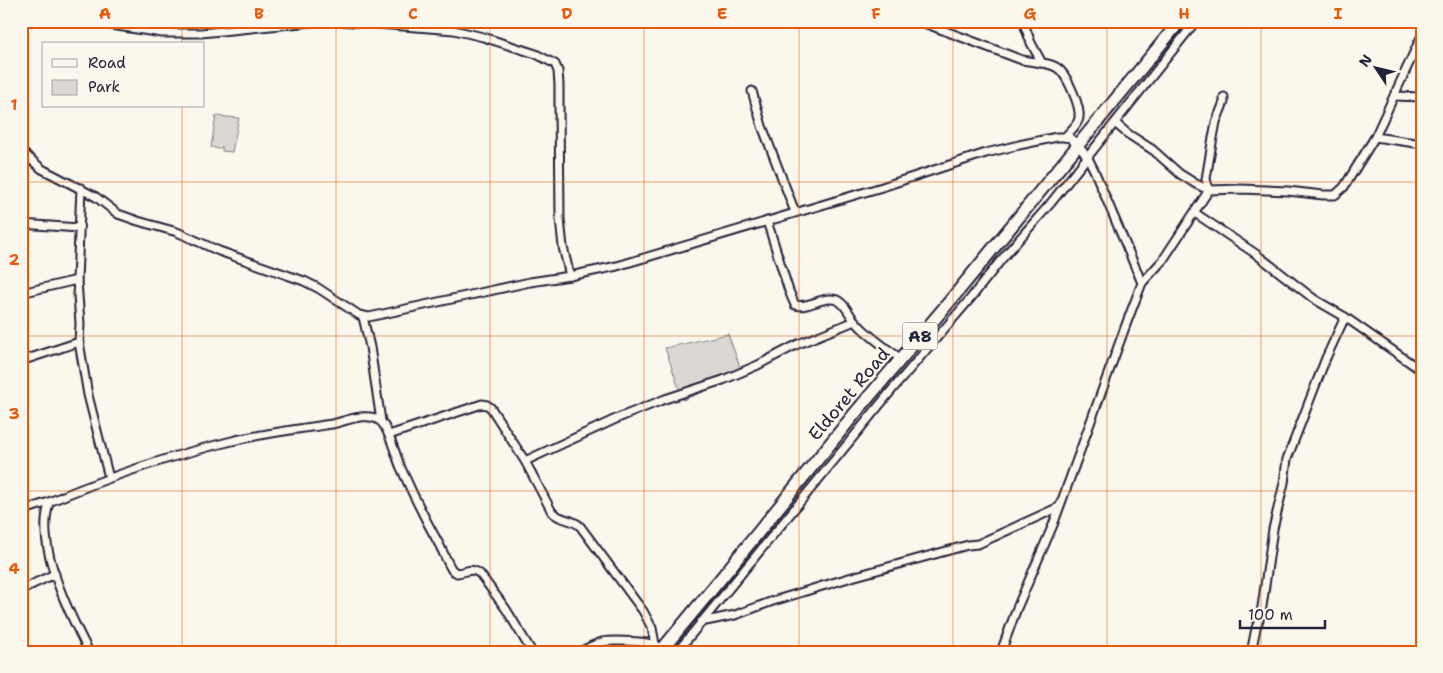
<svg xmlns="http://www.w3.org/2000/svg" width="1443" height="673" font-family="'Shantell Sans',sans-serif">
	<style>
		.green { fill: #dbd8d3; stroke: #7e7d87 }
		.lines { fill: none; stroke-linecap: round; stroke-linejoin: round }
		.minor-casing { stroke: #22223b; stroke-width: 11 }
		.trunk-casing { stroke: #22223b; stroke-width: 15 }
		.minor { stroke: #fbf7ec; stroke-width: 7 }
		.trunk { stroke: #fbf7ec; stroke-width: 11 }
		.grid { fill: none; stroke: #e8590c; stroke-width: 1; stroke-opacity: 0.55 }
		.labels { text-anchor: middle; dominant-baseline: central; stroke-width: 4.5; stroke-linejoin: round; paint-order: stroke }
		.shield { fill: #fbf7ec; stroke: #636270; stroke-width: 1 }
		.shield-label { font-size: 16px; font-weight: bold; fill: #22223b }
		.street-label { font-size: 18px; fill: #22223b; stroke: #fbf7ec }
		.neatline { fill: none; stroke: #e8590c; stroke-width: 2 }
		.grid-label { font-size: 16px; text-anchor: middle; font-weight: bold; fill: #e8590c }
	</style>
	<rect width="100%" height="100%" fill="#fbf7ec"/>
	<filter id="ink" filterUnits="userSpaceOnUse"><feTurbulence type="fractalNoise" baseFrequency=".02" numOctaves="2"/><feDisplacementMap in="SourceGraphic" scale="10" xChannelSelector="R" yChannelSelector="G"/><feConvolveMatrix kernelMatrix="1 2 1 2 8 2 1 2 1" color-interpolation-filters="sRGB"/></filter>
	<g filter="url(#ink)">
		<!-- green -->
		<g class="green">
			<path d="M216 116 239 118 232 152 222 151V146L219 149 211 147Z"/>
			<path d="M728 334 743 375 683 400 665 348Z"/>
		</g>
		<g class="lines">
			<defs>
				<g id="minor">
					<path d="M85 21 162 33H201L322 21"/>
					<path d="M340 21 454 30 483 37 536 54 555 64 558 71 559 85V103L560 219 563 247 570 276"/>
					<path d="M919 21 1022 60 1042 63"/>
					<path d="M1023 21 1031 43 1042 63C1049 64 1055 65 1060 70 1068 78 1081 107 1079 118 1078 125 1070 131 1065 137"/>
					<path d="M752 91 762 126 795 212"/>
					<path d="M1394 96 1422 97"/>
					<path d="M1115 123 1128 134 1153 150 1180 174 1196 184 1209 190 1241 189 1288 191 1323 195H1335L1344 187 1375 137 1422 35"/>
					<path d="M1375 137 1422 144"/>
					<path d="M21 151 42 169 96 197 118 214 138 221 177 232 219 251 304 281 318 288 359 315 369 317 530 282 570 276 617 266 882 187 986 153 1019 145 1057 137H1065L1070 138 1078 145 1088 158 1094 170 1142 283"/>
					<path d="M81 188 77 280 80 324 79 342 88 395 109 478"/>
					<path d="M1195 213 1256 254 1314 299 1345 317 1422 371"/>
					<path d="M767 221 789 291 795 305C809 309 823 295 837 300 846 304 849 315 855 321 868 336 885 347 901 359"/>
					<path d="M21 224 79 228"/>
					<path d="M21 293 77 280"/>
					<path d="M363 317 370 347 381 421"/>
					<path d="M21 361 79 342"/>
					<path d="M389 435 482 404 487 405 491 408 525 461 618 418 665 399 723 380 758 365 798 344 855 321"/>
					<path d="M525 461 552 512C561 521 571 518 580 526L643 611 652 628 655 644"/>
					<path d="M21 511 49 502"/>
					<path d="M21 591 35 583 55 574"/>
					<path d="M701 622 735 615 773 601 852 577 968 545 978 544 1059 507"/>
					<path d="M89 652C71 617 43 561 46 521 46 515 48 508 49 502 108 477 169 456 232 441 265 433 299 429 332 424 346 421 368 411 380 421 389 428 396 457 401 468 413 495 426 521 440 546 444 554 447 562 452 570L457 573C467 572 472 567 480 574L506 609 532 652"/>
					<path d="M580 652C587 648 595 644 602 642 612 640 650 641 658 646"/>
					<path d="M677 652 891 391 970 299 1001 260 1050 204 1196 21"/>
					<path d="M1001 652 1017 608 1053 525 1127 322 1142 283 1163 260 1209 190 1206 179 1212 143 1216 122 1224 102V97"/>
					<path d="M1250 652 1252 648 1256 628 1261 614 1273 529 1284 483 1287 459 1326 358 1345 317"/>
				</g>
				<path id="trunk" d="M660 652 723 576 856 412 950 301 1180 21"/>
			</defs>
			<!-- minor casing -->
			<use href="#minor" class="minor-casing"/>
			<!-- trunk casing -->
			<use href="#trunk" class="trunk-casing"/>
			<!-- minor -->
			<use href="#minor" class="minor"/>
			<!-- trunk -->
			<use href="#trunk" class="trunk"/>
		</g>
	</g>
	<!-- grid -->
	<path class="grid" d="M182 21V44M336 21V652M490 21V652M644 21V652M799 21V652M953 21V652M1107 21V652M1261 21V652M182 106V652M21 182H1422M21 336H1422M21 491H1422"/>
	<g class="labels">
		<!-- shield labels -->
		<rect class="shield" x="902.5" y="322.5" width="35" height="27" rx="4"/>
		<g class="shield-label">
			<text x="920" y="336">A8</text>
		</g>
		<!-- street labels -->
		<g class="street-label">
			<text transform="translate(849 394) rotate(-50)">Eldoret Road</text>
		</g>
	</g>
	<!-- margin -->
	<rect width="1443" height="673" fill="none" stroke="#fbf7ec" stroke-width="55"/>
	<!-- legend -->
	<rect x="42" y="42" width="162" height="65" fill="#fbf7ec" stroke="#a4a2a5"/>
	<rect x="52" y="59" width="25" height="8" fill="#fbf7ec" stroke="#a4a2a5"/>
	<text x="88" y="68" font-size="15" fill="#22223b">Road</text>
	<rect x="52" y="80" width="25" height="15" fill="#dbd8d3" stroke="#a4a2a5"/>
	<text x="88" y="92" font-size="15" fill="#22223b">Park</text>
	<!-- north arrow -->
	<g transform="translate(1376 68) rotate(305)" stroke="#fbf7ec" stroke-width="4" paint-order="stroke">
	<path d="M0-4L9 19L0 12L-9 19Z" fill="#22223b"/>
	<text y="-8" font-size="14" font-weight="bold" text-anchor="middle" fill="#22223b">N</text>
	</g>
	<!-- scale -->
	<path d="M1240 620v8h85v-8" fill="none" stroke="#22223b" stroke-width="2.5"/>
	<text x="1248" y="620" font-size="15" fill="#22223b" stroke="#fbf7ec" stroke-width="4" paint-order="stroke">100 m</text>
	<rect x="28" y="28" width="1388" height="618" class="neatline"/>
	<g class="grid-label">
		<text x="105" y="19">A</text>
		<text x="259" y="19">B</text>
		<text x="413" y="19">C</text>
		<text x="567" y="19">D</text>
		<text x="722" y="19">E</text>
		<text x="876" y="19">F</text>
		<text x="1030" y="19">G</text>
		<text x="1184" y="19">H</text>
		<text x="1338" y="19">I</text>
		<text x="14" y="110">1</text>
		<text x="14" y="265">2</text>
		<text x="14" y="419">3</text>
		<text x="14" y="574">4</text>
	</g>
</svg>
